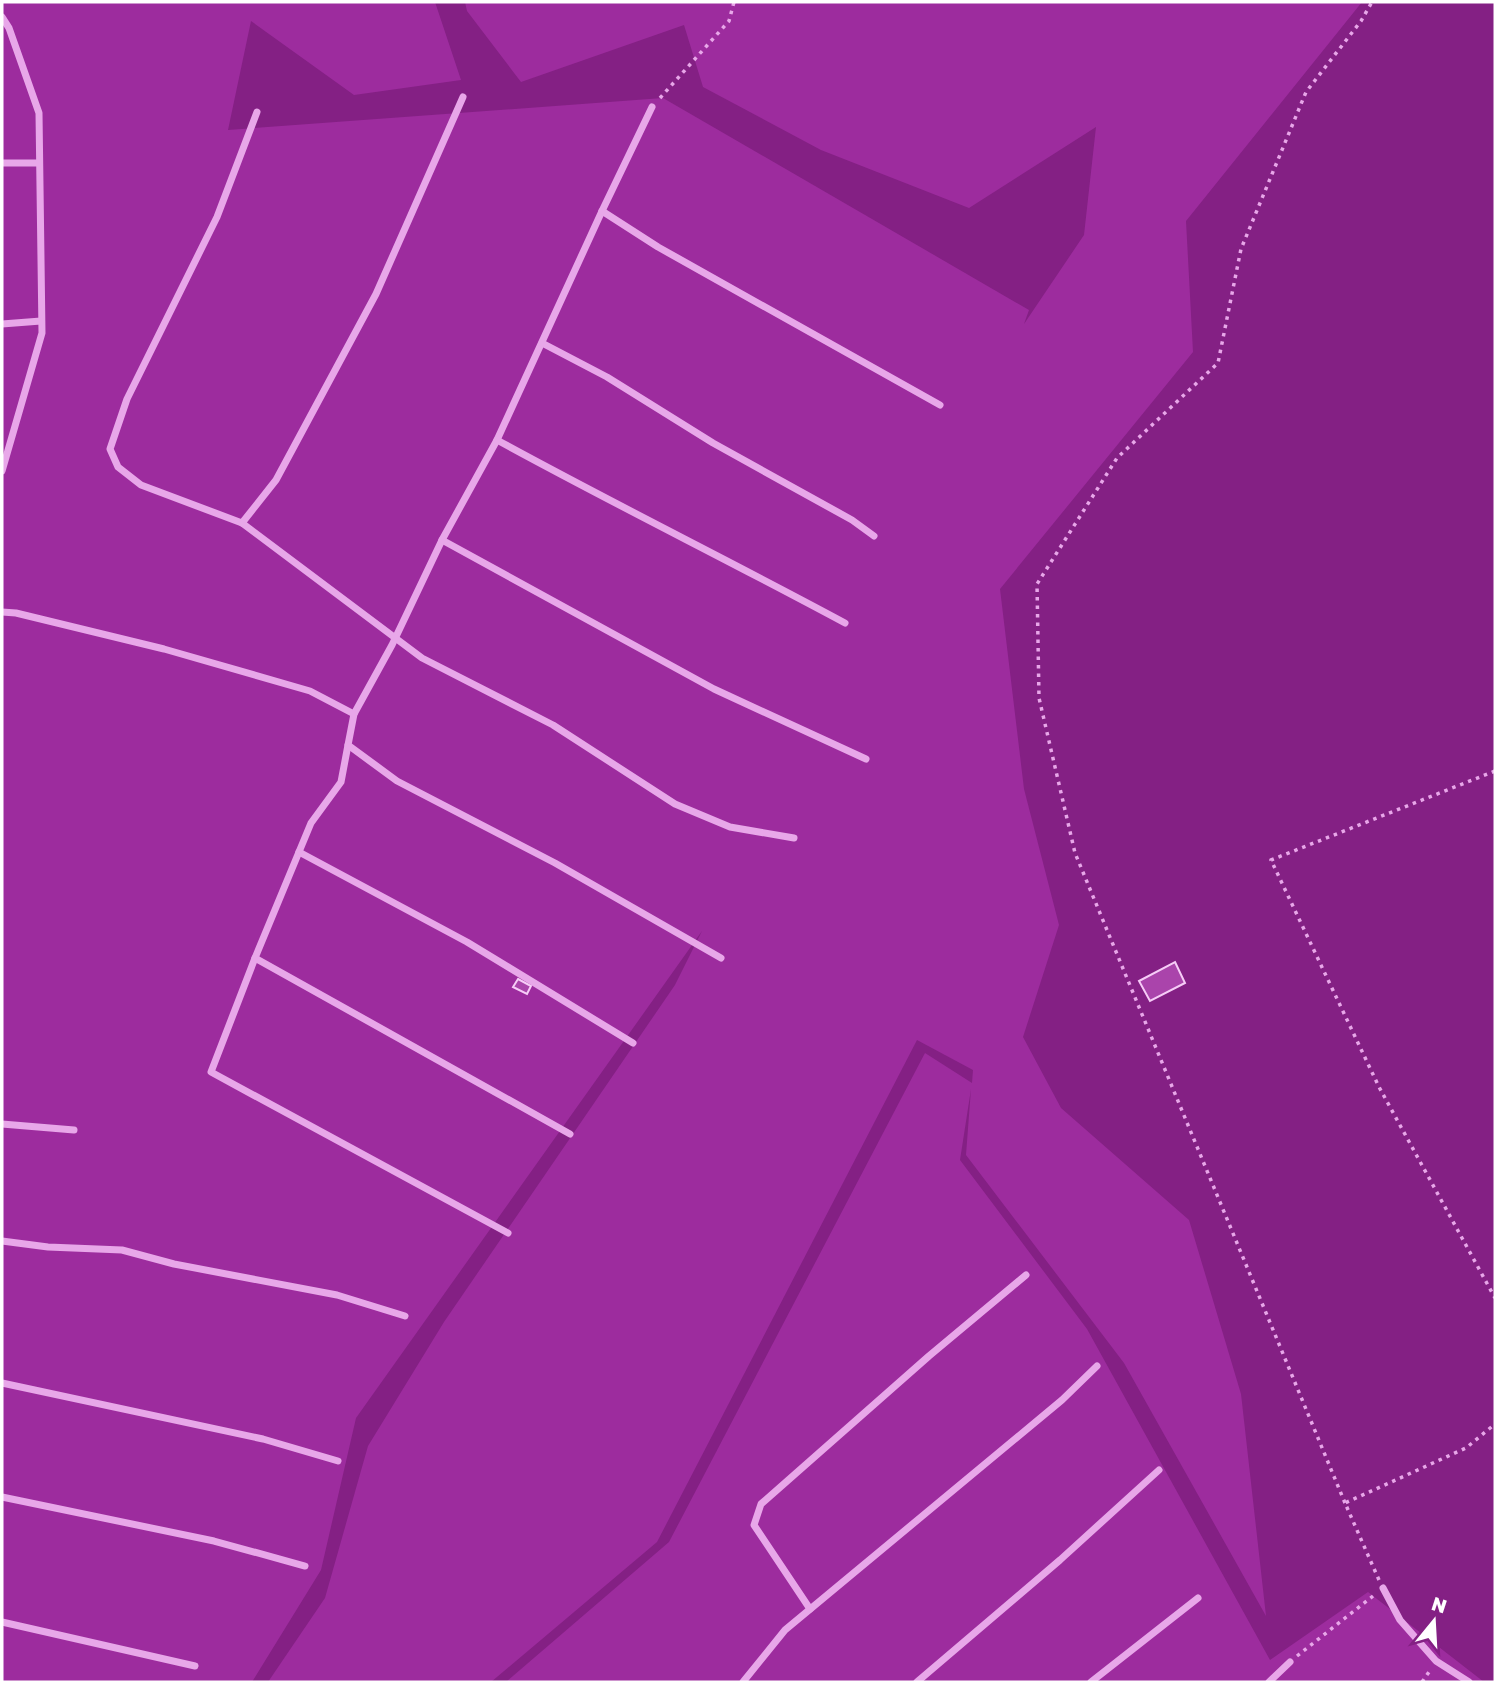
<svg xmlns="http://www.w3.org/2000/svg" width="1497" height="1684" font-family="'Golos Text',sans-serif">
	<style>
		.green { fill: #9d2c9e }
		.building { fill: #aa44ab; stroke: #f6ccf7; stroke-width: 2 }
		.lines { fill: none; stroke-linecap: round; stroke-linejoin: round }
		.path { stroke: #e8a7e9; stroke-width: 3.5; stroke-dasharray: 3.5 5; stroke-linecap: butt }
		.street { stroke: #e8a7e9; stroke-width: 7 }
	</style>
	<rect width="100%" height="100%" fill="#842084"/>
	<!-- green -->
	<path class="green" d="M2 2H435L461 80 354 95 251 21 228 130 663 98 1029 310 1024 324 1084 235 1096 127 969 208 821 150 703 87 684 25 521 82 467 11 465 2H1362L1186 221 1193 352 1000 589 1024 789 1059 925 1023 1037 1061 1108 1189 1220 1241 1394 1266 1616 1124 1363 966 1155 971 1089 960 1160 1087 1329 1270 1660 1368 1592 1484 1682H506L669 1542 925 1053 972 1083 973 1070 917 1040 657 1542 491 1682H268L325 1598 368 1446 444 1322 675 985 702 931 356 1418 321 1570 252 1682H2Z"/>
	<!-- building -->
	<g class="building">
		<path d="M1175 962 1185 983 1150 1001 1139 981Z"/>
		<path d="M518 979 531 986 527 994 513 987Z"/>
	</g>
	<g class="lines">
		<!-- path -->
		<g class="path">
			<path d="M660 98 729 21 734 2"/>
			<path d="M1495 771 1271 860 1379 1087 1495 1298"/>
			<path d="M1345 1503 1075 853 1039 698 1037 584 1117 458 1218 363 1241 249 1306 92 1361 21 1372 2"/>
			<path d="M1379 1580 1345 1503 1466 1448 1495 1424"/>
			<path d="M1297 1656 1373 1596"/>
			<path d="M1422 1682 1431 1669"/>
		</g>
		<!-- street -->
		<g class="street">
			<path d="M2 17 9 28 39 113 42 333 2 471"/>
			<path d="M652 107 602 211 497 440 442 540 392 645 354 714 348 745 397 781 555 863 721 958"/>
			<path d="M257 112 217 217 127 399 110 449 118 467 141 485 242 523 422 658 553 725 675 804 730 827 794 838"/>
			<path d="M2 163H39"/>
			<path d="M602 211 658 247 940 405"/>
			<path d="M2 324 41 321"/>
			<path d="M542 343 607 377 713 443 852 520 874 536"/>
			<path d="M497 440C612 503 730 561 845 623"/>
			<path d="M242 523 276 480 376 294 463 97"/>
			<path d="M442 540 714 689 866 759"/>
			<path d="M2 612 16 613 164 649 310 691 354 714"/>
			<path d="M348 745 341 782 311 823 255 958 211 1072 508 1233"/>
			<path d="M299 852 467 942 633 1043"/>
			<path d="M255 958 570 1134"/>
			<path d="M2 1124 74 1130"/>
			<path d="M2 1241 48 1247 122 1250 174 1264 337 1295 405 1316"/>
			<path d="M2 1383 263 1439 338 1461"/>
			<path d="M2 1497 214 1541 305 1566"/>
			<path d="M1383 1588 1400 1620 1436 1661 1469 1682"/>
			<path d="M810 1609 754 1525 761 1504 929 1356 1026 1275"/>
			<path d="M2 1622 195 1666"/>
			<path d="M743 1682 785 1630 1062 1400 1097 1366"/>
			<path d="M917 1682 1060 1560 1159 1470"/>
			<path d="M1091 1682 1198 1598"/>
			<path d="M1269 1682 1290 1662"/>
		</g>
	</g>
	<!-- border -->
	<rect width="1497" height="1684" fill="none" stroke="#ffffff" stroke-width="7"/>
	<!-- north arrow -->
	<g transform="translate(1434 1621) rotate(18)" stroke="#842084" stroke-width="5" paint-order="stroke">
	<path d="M0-5L12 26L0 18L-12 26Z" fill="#ffffff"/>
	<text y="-10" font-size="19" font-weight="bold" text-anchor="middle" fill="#ffffff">N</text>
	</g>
</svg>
